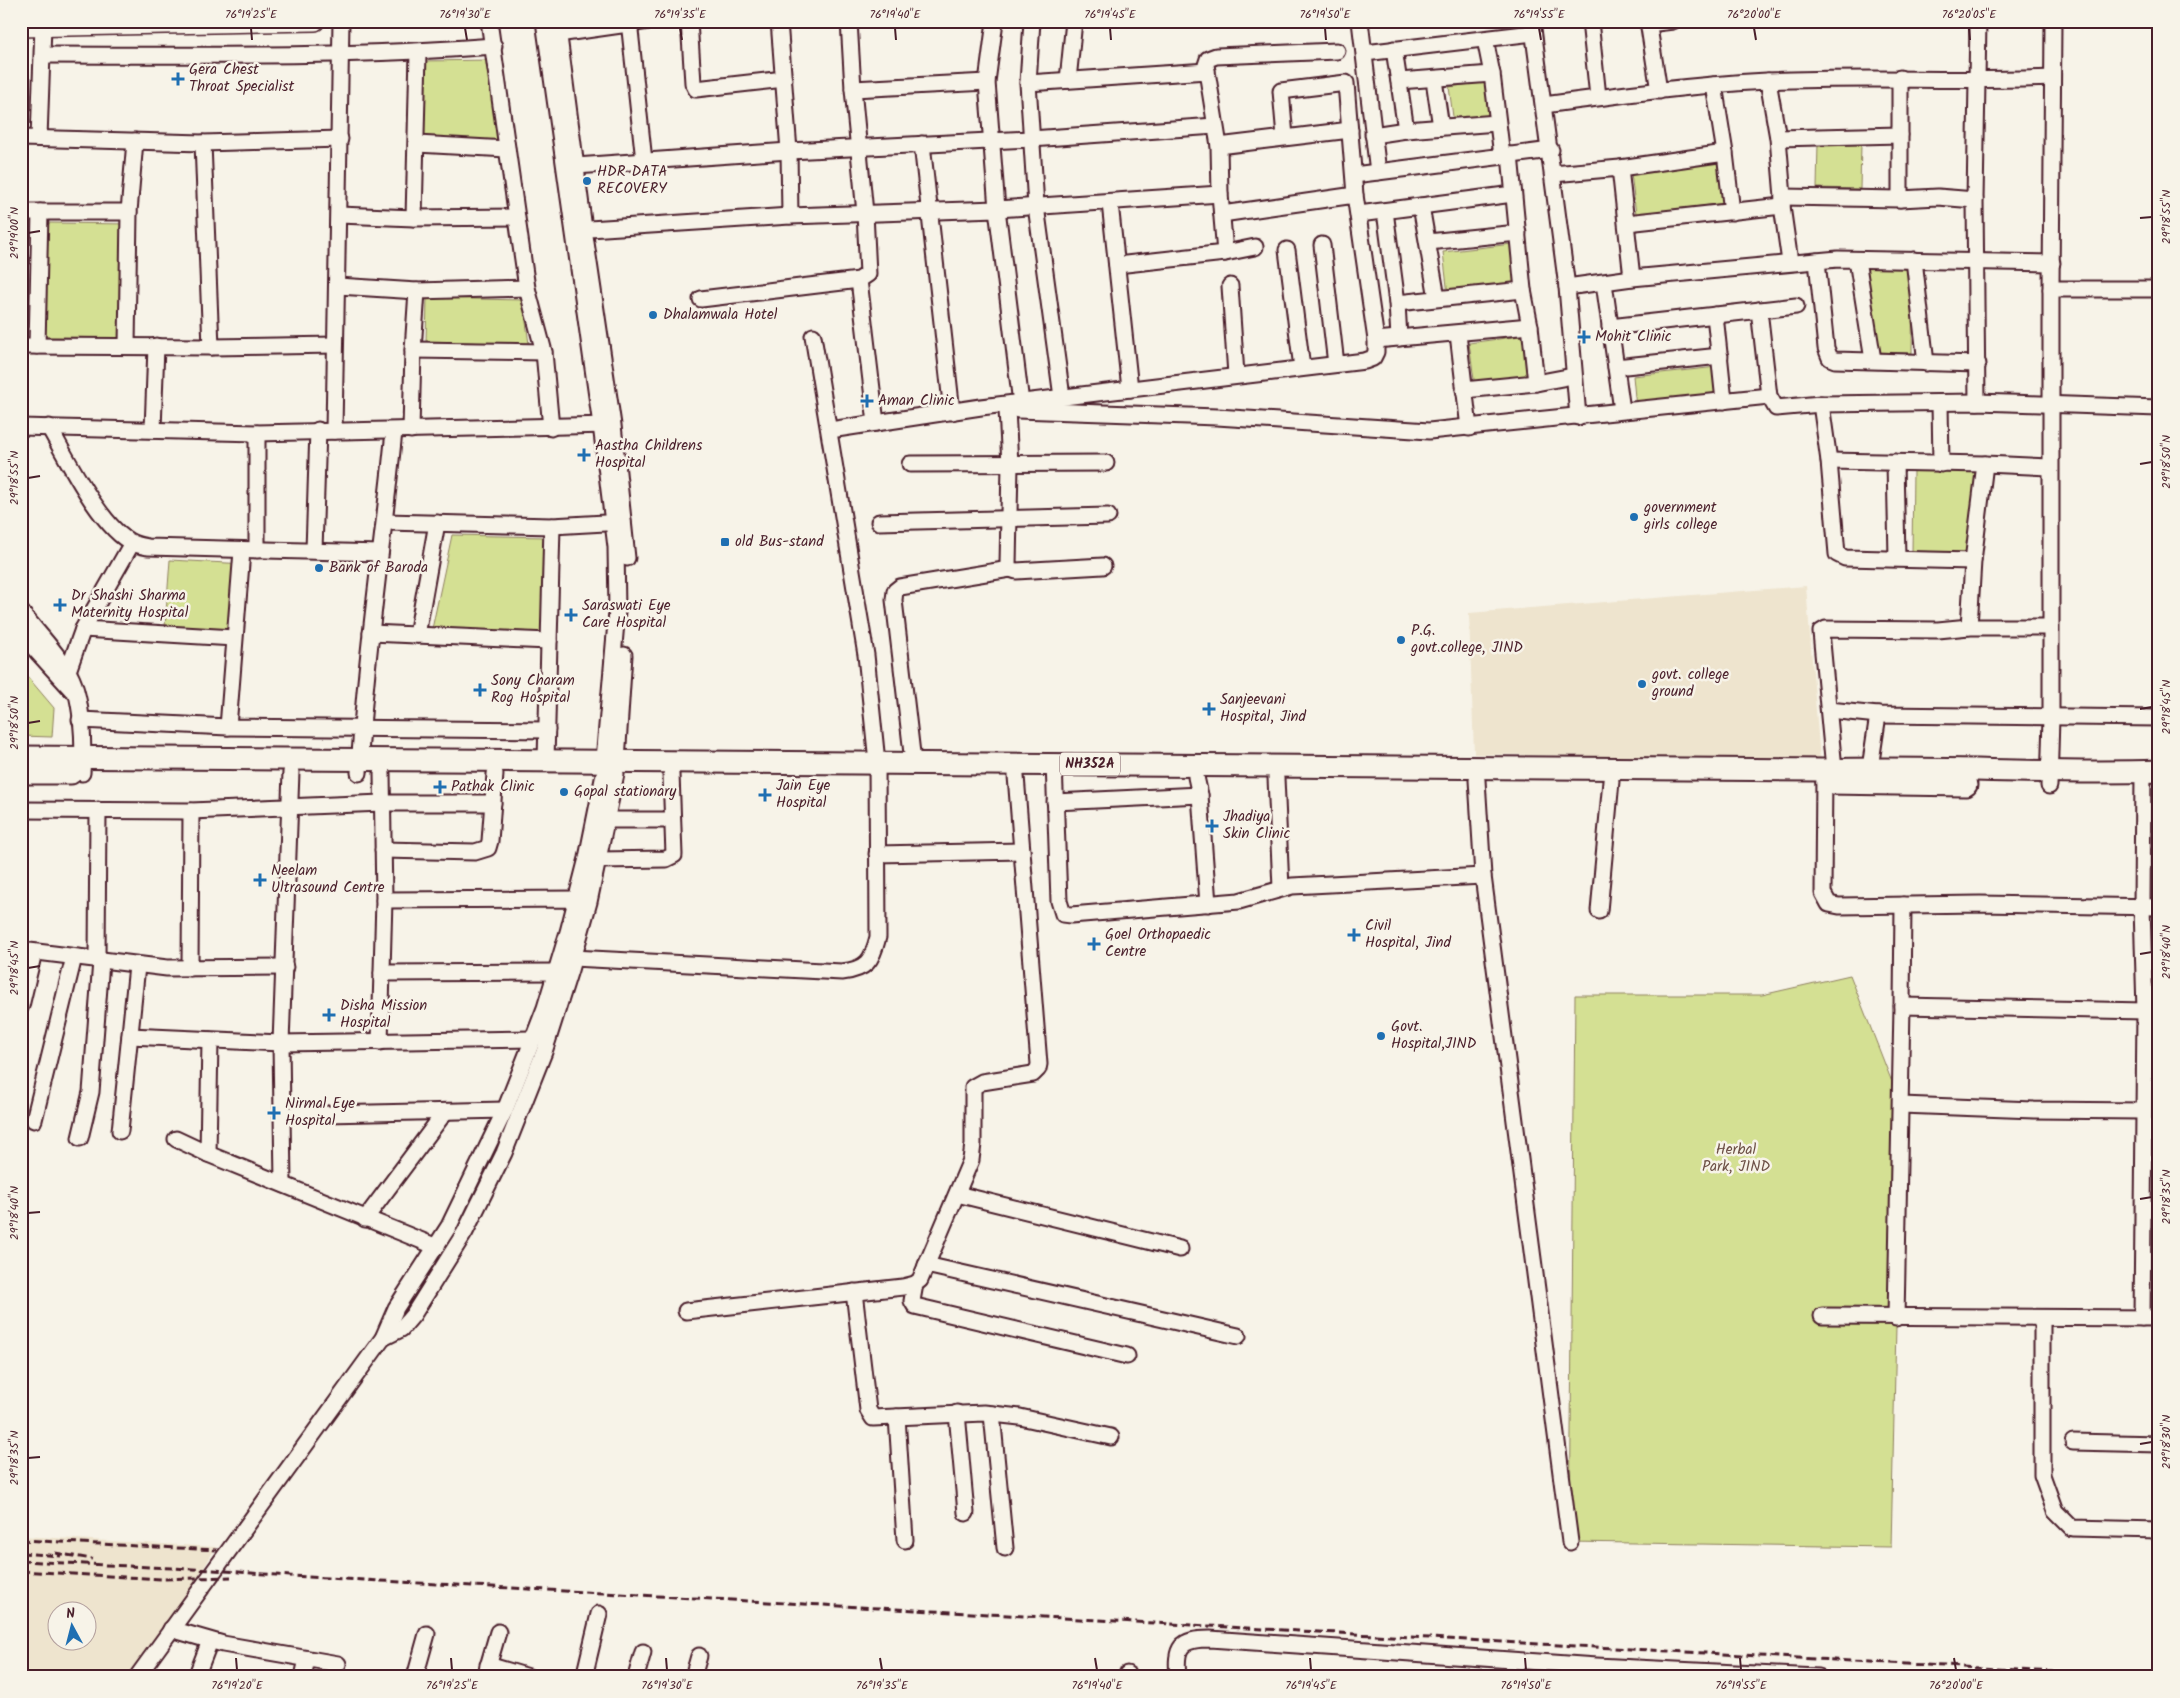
<svg xmlns="http://www.w3.org/2000/svg" width="2180" height="1698" font-family="Kalam,sans-serif">
	<style>
		.built { fill: #eee4ce; fill-rule: evenodd }
		.green { fill: #d4e093; stroke: #8f805f }
		.lines { fill: none; stroke-linecap: round; stroke-linejoin: round }
		.minor-casing { stroke: #4a1f2b; stroke-width: 19 }
		.major-casing { stroke: #4a1f2b; stroke-width: 22 }
		.highway-casing { stroke: #4a1f2b; stroke-width: 25 }
		.minor { stroke: #f7f3e8; stroke-width: 15 }
		.major { stroke: #f7f3e8; stroke-width: 19 }
		.highway { stroke: #f7f3e8; stroke-width: 21 }
		.rail { stroke: #4a1f2b; stroke-width: 3; stroke-dasharray: 8 4; stroke-linecap: butt }
		.ticks { fill: none; stroke: #4a1f2b; stroke-width: 2 }
		.poi-dot { fill: #1f6fb2; stroke: #f7f3e8; stroke-width: 2 }
		.labels { text-anchor: middle; dominant-baseline: central; stroke-width: 5; stroke-linejoin: round; paint-order: stroke }
		.shield { fill: #f7f3e8; stroke: #7e5f64; stroke-width: 1 }
		.shield-label { font-size: 14px; font-weight: bold; fill: #4a1f2b }
		.poi-label { font-size: 15px; fill: #4a1f2b; stroke: #f7f3e8; text-anchor: start }
		.park-label { font-size: 15px; fill: #6c4f45; stroke: #f7f3e8 }
		.neatline { fill: none; stroke: #4a1f2b; stroke-width: 2 }
		.ticks-label { font-size: 12px; text-anchor: middle; fill: #4a1f2b }
	</style>
	<rect width="100%" height="100%" fill="#f7f3e8"/>
	<filter id="ink" filterUnits="userSpaceOnUse"><feTurbulence type="fractalNoise" baseFrequency=".02" numOctaves="2"/><feDisplacementMap in="SourceGraphic" scale="10" xChannelSelector="R" yChannelSelector="G"/><feConvolveMatrix kernelMatrix="1 2 1 2 8 2 1 2 1" color-interpolation-filters="sRGB"/></filter>
	<g filter="url(#ink)">
		<!-- built -->
		<g class="built">
			<path d="M1806 586 1820 760 1474 754 1469 613Z"/>
			<path d="M21 1536 216 1547 169 1627 131 1677H21ZM58 1610H88V1640H58Z"/>
		</g>
		<!-- green -->
		<g class="green">
			<path d="M491 60 502 140H423V61Z"/>
			<path d="M1492 81 1497 119 1454 124 1449 87Z"/>
			<path d="M1818 143 1861 144 1860 189 1817 188Z"/>
			<path d="M1721 162 1726 203 1636 214 1631 173Z"/>
			<path d="M46 223 134 224 132 338 45 337Z"/>
			<path d="M1521 243 1525 286 1448 295 1443 252Z"/>
			<path d="M1867 263 1913 264 1912 353 1874 352Z"/>
			<path d="M427 298 523 300 529 344 426 341Z"/>
			<path d="M1535 334 1541 379 1475 387 1469 343Z"/>
			<path d="M1727 366 1730 397 1636 408 1633 376Z"/>
			<path d="M1913 470 1977 471 1976 554 1912 553Z"/>
			<path d="M452 535 545 537 542 632 432 629Z"/>
			<path d="M170 560 246 564 242 631 165 627Z"/>
			<path d="M21 669 54 708 52 737 21 736Z"/>
			<path d="M1850 975 1901 1105 1891 1547 1570 1542 1575 995H1762Z"/>
		</g>
		<g class="lines">
			<defs>
				<g id="minor">
					<path d="M489 21 527 288 544 352 551 428"/>
					<path d="M544 21 601 425 616 547 617 611 604 760"/>
					<path d="M557 21 584 229 613 425 627 558"/>
					<path d="M629 21 644 161"/>
					<path d="M689 21 693 83 696 89 784 79"/>
					<path d="M779 21 789 151 790 216"/>
					<path d="M995 21 987 82 997 209 1021 403"/>
					<path d="M1032 21 1028 83 1036 206 1062 397"/>
					<path d="M1360 21 1378 172"/>
					<path d="M1532 21 1567 287 1578 417"/>
					<path d="M1590 21 1598 97"/>
					<path d="M1648 21 1659 91"/>
					<path d="M1648 24 1673 21"/>
					<path d="M558 34 649 21"/>
					<path d="M1485 39 1492 74 1502 156"/>
					<path d="M1394 49 1406 130"/>
					<path d="M1365 53 1533 33"/>
					<path d="M43 55C193 55 344 58 494 46"/>
					<path d="M1068 80 1074 21"/>
					<path d="M1434 80 1441 127"/>
					<path d="M1399 81 1492 74"/>
					<path d="M1768 81 1778 138 1783 197 1782 206 1790 262"/>
					<path d="M1028 83 1207 71"/>
					<path d="M1714 85 1725 153 1732 212"/>
					<path d="M853 89 987 82"/>
					<path d="M1544 105C1618 95 1693 85 1767 81 1862 76 1957 82 2052 78"/>
					<path d="M1373 135 1406 130 1497 123"/>
					<path d="M21 138 203 143 340 139"/>
					<path d="M39 138 43 26"/>
					<path d="M1778 138 1900 135"/>
					<path d="M203 143 211 347"/>
					<path d="M417 144 507 149"/>
					<path d="M922 144 952 412"/>
					<path d="M1219 146 1350 130"/>
					<path d="M1510 155 1523 290 1530 326 1536 383"/>
					<path d="M576 166 789 151 1031 139 1215 126"/>
					<path d="M1620 168 1632 278"/>
					<path d="M1553 174 1620 168 1725 153"/>
					<path d="M1354 175 1551 150"/>
					<path d="M1783 197 1900 199 1938 197 1975 200"/>
					<path d="M1900 199V78"/>
					<path d="M1110 203 1130 389"/>
					<path d="M1421 206 1437 298"/>
					<path d="M1385 211 1397 303 1399 338"/>
					<path d="M21 212H129"/>
					<path d="M1222 214 1355 195"/>
					<path d="M1359 214 1513 194"/>
					<path d="M339 215 414 218 516 217"/>
					<path d="M414 218 418 52"/>
					<path d="M1627 223 1782 206"/>
					<path d="M574 230 790 216 997 209 1220 194"/>
					<path d="M1428 242 1518 233"/>
					<path d="M1322 245 1336 364"/>
					<path d="M1287 250 1302 368"/>
					<path d="M1225 253 1220 194 1219 146 1206 65 1208 59 1216 56 1337 51"/>
					<path d="M1857 260 1873 360"/>
					<path d="M1914 260 1926 363"/>
					<path d="M1817 261 1826 348 1830 358 1835 360 1978 364"/>
					<path d="M1117 265 1225 253 1255 247"/>
					<path d="M859 280 876 423"/>
					<path d="M1604 283 1622 410"/>
					<path d="M338 286 417 291 527 288"/>
					<path d="M1230 286 1236 375"/>
					<path d="M1567 287 1632 278 1838 259 2052 263"/>
					<path d="M2051 289H2159"/>
					<path d="M701 299 859 280 868 274 865 213 853 89 849 21"/>
					<path d="M1397 303 1523 290"/>
					<path d="M1759 310 1769 396 1776 408 1821 404 1977 402 2159 408"/>
					<path d="M1715 315 1724 401"/>
					<path d="M1610 327 1796 306"/>
					<path d="M1458 334 1469 428"/>
					<path d="M1376 340 1530 326"/>
					<path d="M21 346 211 347 335 345"/>
					<path d="M37 346 40 212"/>
					<path d="M127 346 129 212 135 141"/>
					<path d="M413 350 544 352"/>
					<path d="M1616 367 1720 356"/>
					<path d="M1464 390 1536 383 1573 376"/>
					<path d="M1977 402 1975 200 1978 21"/>
					<path d="M1940 403 1941 464"/>
					<path d="M1821 404 1829 461 1837 554 1845 558 1973 561"/>
					<path d="M1007 410 1010 464 1008 565 1010 569 1016 571 1103 566"/>
					<path d="M1018 410 1217 417 1429 431 1769 396"/>
					<path d="M21 427 257 433 609 425"/>
					<path d="M49 427C66 457 102 530 133 543 137 545 143 546 148 547L380 553"/>
					<path d="M153 430 156 346"/>
					<path d="M411 430 413 350 417 291"/>
					<path d="M830 430 981 407 1365 361 1373 358 1376 352V340L1355 195 1346 83 1281 91 1285 137"/>
					<path d="M334 431 341 21"/>
					<path d="M257 433V550"/>
					<path d="M1829 461 1985 464 2050 467"/>
					<path d="M1895 462 1897 558"/>
					<path d="M910 464 1106 463"/>
					<path d="M386 522 552 526 623 522"/>
					<path d="M879 522 1108 516"/>
					<path d="M314 550 318 430"/>
					<path d="M21 612C36 631 54 649 67 670 83 694 84 745 82 773"/>
					<path d="M1969 627 1973 561 1985 464"/>
					<path d="M83 629 234 638"/>
					<path d="M371 633 549 641"/>
					<path d="M21 634 72 690"/>
					<path d="M417 635 437 523"/>
					<path d="M68 671 83 629 132 543"/>
					<path d="M1829 710 1878 715 2159 718"/>
					<path d="M80 720 228 727 547 730"/>
					<path d="M228 727 242 551"/>
					<path d="M546 760 552 526"/>
					<path d="M617 760 624 655"/>
					<path d="M913 762 894 600 895 591 900 587 1010 569"/>
					<path d="M1054 763 1059 901 1063 914 1071 915 1239 901 1292 886 1483 876"/>
					<path d="M1870 768 1878 715"/>
					<path d="M1834 769 1821 632 1826 629 1938 630 1969 627H2050"/>
					<path d="M359 773C365 658 383 545 394 431"/>
					<path d="M1824 774 1823 893 1829 904 1839 906 1980 904 2159 907"/>
					<path d="M1196 777 1200 795 1208 904"/>
					<path d="M1276 778 1281 888"/>
					<path d="M1477 780 1483 876 1570 1542"/>
					<path d="M2049 786 2051 718V289L2053 21"/>
					<path d="M1055 802 1200 795"/>
					<path d="M21 810 191 811 382 803H493"/>
					<path d="M607 820H672"/>
					<path d="M383 850 475 852 488 848 490 841 495 774"/>
					<path d="M877 854 1022 851"/>
					<path d="M599 860 666 859 674 855 671 774"/>
					<path d="M384 900 576 899 585 901"/>
					<path d="M1599 911 1611 781"/>
					<path d="M21 950 167 968 285 967"/>
					<path d="M573 958 842 972C867 969 872 961 878 937L877 762 866 655 813 336"/>
					<path d="M97 960 98 810"/>
					<path d="M190 968 191 811"/>
					<path d="M382 973 556 972"/>
					<path d="M21 1006 34 952"/>
					<path d="M1902 1006 2145 1011"/>
					<path d="M130 1036 281 1043 533 1039"/>
					<path d="M380 1042 384 900 382 773"/>
					<path d="M1901 1105 2034 1110 2143 1111"/>
					<path d="M282 1115 505 1110"/>
					<path d="M34 1120 74 957"/>
					<path d="M120 1131 137 966"/>
					<path d="M80 1138 91 1092 101 961"/>
					<path d="M176 1139 208 1154 437 1247"/>
					<path d="M208 1154 210 1040"/>
					<path d="M283 1184 281 1043 291 772"/>
					<path d="M957 1194 1180 1249"/>
					<path d="M365 1219 445 1112"/>
					<path d="M926 1265 1238 1336"/>
					<path d="M915 1284 912 1301 915 1306 1127 1356"/>
					<path d="M854 1292 868 1410 873 1418 984 1413 1020 1417 1111 1437"/>
					<path d="M686 1311 903 1287 915 1284 920 1280 971 1160 973 1144V1087L982 1082 1033 1074 1038 1069 1039 1064 1016 776"/>
					<path d="M1822 1316 2159 1318"/>
					<path d="M1896 1318 1902 1006 1903 905"/>
					<path d="M2142 1318 2145 1011 2142 907 2143 772"/>
					<path d="M2042 1319V1475L2055 1511 2072 1528 2159 1530"/>
					<path d="M383 1338 401 1329 413 1315 465 1232 504 1153 544 1052 570 970 589 902 616 774"/>
					<path d="M957 1413 966 1513"/>
					<path d="M992 1414 1005 1548"/>
					<path d="M897 1417 905 1540"/>
					<path d="M2073 1442 2159 1444"/>
					<path d="M171 1629 223 1644 338 1664"/>
					<path d="M488 1665 529 1677"/>
					<path d="M1127 1674V1677"/>
					<path d="M137 1677 383 1338 396 1308 449 1226 505 1110 533 1039 545 1008 568 932 587 858 604 774"/>
					<path d="M196 1677 210 1641"/>
					<path d="M303 1677 307 1659"/>
					<path d="M415 1677 427 1634"/>
					<path d="M485 1677 498 1632"/>
					<path d="M584 1677 599 1614"/>
					<path d="M636 1677 643 1652"/>
					<path d="M693 1677 699 1656"/>
					<path d="M1178 1677C1175 1647 1180 1639 1210 1639L1596 1666 1818 1677"/>
				</g>
				<path id="major" d="M21 27 315 21"/>
				<g id="highway">
					<path d="M21 757 1824 770C1936 766 2047 775 2159 771"/>
					<path d="M21 773H71"/>
					<path d="M1827 783 1966 785"/>
				</g>
			</defs>
			<!-- minor casing -->
			<use href="#minor" class="minor-casing"/>
			<!-- major casing -->
			<use href="#major" class="major-casing"/>
			<!-- highway casing -->
			<use href="#highway" class="highway-casing"/>
			<!-- minor -->
			<use href="#minor" class="minor"/>
			<!-- major -->
			<use href="#major" class="major"/>
			<!-- highway -->
			<use href="#highway" class="highway"/>
			<!-- rail -->
			<g class="rail">
				<path d="M21 1540 217 1550"/>
				<path d="M21 1553 61 1556"/>
				<path d="M55 1553 92 1559"/>
				<path d="M21 1561 213 1570 290 1576 2146 1677"/>
				<path d="M21 1571 161 1579 231 1577"/>
			</g>
		</g>
	</g>
	<!-- ticks -->
	<path class="ticks" d="M251 28 252 40M465 28 467 40M680 28 682 40M895 28 896 40M1110 28 1111 40M1325 28 1326 40M1539 28 1541 40M1754 28 1756 40M1969 28 1970 40M2140 218 2152 217M28 233 40 231M2140 464 2152 462M28 478 40 476M2140 709 2152 707M28 723 40 721M2140 954 2152 952M28 968 40 966M2140 1199 2152 1197M28 1213 40 1212M2140 1444 2152 1442M28 1458 40 1457M236 1658 237 1670M451 1658 452 1670M666 1658 667 1670M880 1658 882 1670M1095 1658 1097 1670M1310 1658 1311 1670M1525 1658 1526 1670M1740 1658 1741 1670M1954 1658 1956 1670"/>
	<!-- markers -->
	<g class="poi-dot">
		<path d="M175.5 71.5h5v5h5v5h-5v5h-5v-5h-5v-5h5z"/>
		<circle cx="587" cy="181" r="5"/>
		<circle cx="653" cy="315" r="5"/>
		<path d="M1581.5 329.5h5v5h5v5h-5v5h-5v-5h-5v-5h5z"/>
		<path d="M864.5 393.5h5v5h5v5h-5v5h-5v-5h-5v-5h5z"/>
		<path d="M581.5 447.5h5v5h5v5h-5v5h-5v-5h-5v-5h5z"/>
		<circle cx="1634" cy="517" r="5"/>
		<rect x="720" y="537" width="10" height="10" rx="2.5"/>
		<circle cx="319" cy="568" r="5"/>
		<path d="M57.5 597.5h5v5h5v5h-5v5h-5v-5h-5v-5h5z"/>
		<path d="M568.5 607.5h5v5h5v5h-5v5h-5v-5h-5v-5h5z"/>
		<circle cx="1401" cy="640" r="5"/>
		<circle cx="1642" cy="684" r="5"/>
		<path d="M477.5 682.5h5v5h5v5h-5v5h-5v-5h-5v-5h5z"/>
		<path d="M1206.5 701.5h5v5h5v5h-5v5h-5v-5h-5v-5h5z"/>
		<path d="M437.5 779.5h5v5h5v5h-5v5h-5v-5h-5v-5h5z"/>
		<circle cx="564" cy="792" r="5"/>
		<path d="M762.5 787.5h5v5h5v5h-5v5h-5v-5h-5v-5h5z"/>
		<path d="M1209.5 818.5h5v5h5v5h-5v5h-5v-5h-5v-5h5z"/>
		<path d="M257.5 872.5h5v5h5v5h-5v5h-5v-5h-5v-5h5z"/>
		<path d="M1351.5 927.5h5v5h5v5h-5v5h-5v-5h-5v-5h5z"/>
		<path d="M1091.5 936.5h5v5h5v5h-5v5h-5v-5h-5v-5h5z"/>
		<path d="M326.5 1007.5h5v5h5v5h-5v5h-5v-5h-5v-5h5z"/>
		<circle cx="1381" cy="1036" r="5"/>
		<path d="M271.5 1105.5h5v5h5v5h-5v5h-5v-5h-5v-5h5z"/>
	</g>
	<g class="labels">
		<!-- shield labels -->
		<rect class="shield" x="1060" y="752.5" width="60" height="23" rx="4"/>
		<g class="shield-label">
			<text x="1090" y="764">NH352A</text>
		</g>
		<!-- poi labels -->
		<g class="poi-label">
			<text x="189" y="70">Gera Chest<tspan x="189" dy="17">Throat Specialist</tspan></text>
			<text x="597" y="172">HDR DATA<tspan x="597" dy="17">RECOVERY</tspan></text>
			<text x="663" y="315">Dhalamwala Hotel</text>
			<text x="1595" y="337">Mohit Clinic</text>
			<text x="878" y="401">Aman Clinic</text>
			<text x="595" y="446">Aastha Childrens<tspan x="595" dy="17">Hospital</tspan></text>
			<text x="1644" y="508">government<tspan x="1644" dy="17">girls college</tspan></text>
			<text x="735" y="542">old Bus-stand</text>
			<text x="329" y="568">Bank of Baroda</text>
			<text x="71" y="596">Dr Shashi Sharma<tspan x="71" dy="17">Maternity Hospital</tspan></text>
			<text x="582" y="606">Saraswati Eye<tspan x="582" dy="17">Care Hospital</tspan></text>
			<text x="1411" y="631">P.G.<tspan x="1411" dy="17">govt.college, JIND</tspan></text>
			<text x="1652" y="675">govt. college<tspan x="1652" dy="17">ground</tspan></text>
			<text x="491" y="681">Sony Charam<tspan x="491" dy="17">Rog Hospital</tspan></text>
			<text x="1220" y="700">Sanjeevani<tspan x="1220" dy="17">Hospital, Jind</tspan></text>
			<text x="776" y="786">Jain Eye<tspan x="776" dy="17">Hospital</tspan></text>
			<text x="451" y="787">Pathak Clinic</text>
			<text x="574" y="792">Gopal stationary</text>
			<text x="1223" y="817">Jhadiya<tspan x="1223" dy="17">Skin Clinic</tspan></text>
			<text x="271" y="871">Neelam<tspan x="271" dy="17">Ultrasound Centre</tspan></text>
			<text x="1365" y="926">Civil<tspan x="1365" dy="17">Hospital, Jind</tspan></text>
			<text x="1105" y="935">Goel Orthopaedic<tspan x="1105" dy="17">Centre</tspan></text>
			<text x="340" y="1006">Disha Mission<tspan x="340" dy="17">Hospital</tspan></text>
			<text x="1391" y="1027">Govt.<tspan x="1391" dy="17">Hospital,JIND</tspan></text>
			<text x="285" y="1104">Nirmal Eye<tspan x="285" dy="17">Hospital</tspan></text>
		</g>
		<!-- park labels -->
		<g class="park-label">
			<text x="1736" y="1150">Herbal<tspan x="1736" dy="17">Park, JIND</tspan></text>
		</g>
	</g>
	<!-- margin -->
	<rect width="2180" height="1698" fill="none" stroke="#f7f3e8" stroke-width="55"/>
	<!-- north arrow -->
	<g transform="translate(72 1626) rotate(353)"><circle r="24" fill="#f7f3e8" stroke="#b29e9c"/>
	<path d="M0-4L9 19L0 12L-9 19Z" fill="#1f6fb2"/>
	<text y="-8" font-size="14" font-weight="bold" text-anchor="middle" fill="#4a1f2b">N</text>
	</g>
	<rect x="28" y="28" width="2124" height="1642" class="neatline"/>
	<g class="ticks-label">
		<text x="251" y="18">76°19'25"E</text>
		<text x="465" y="18">76°19'30"E</text>
		<text x="680" y="18">76°19'35"E</text>
		<text x="895" y="18">76°19'40"E</text>
		<text x="1110" y="18">76°19'45"E</text>
		<text x="1325" y="18">76°19'50"E</text>
		<text x="1539" y="18">76°19'55"E</text>
		<text x="1754" y="18">76°20'00"E</text>
		<text x="1969" y="18">76°20'05"E</text>
		<text transform="translate(2166 217) rotate(-90)" y="4">29°18'55"N</text>
		<text transform="translate(14 233) rotate(-90)" y="4">29°19'00"N</text>
		<text transform="translate(2166 462) rotate(-90)" y="4">29°18'50"N</text>
		<text transform="translate(14 478) rotate(-90)" y="4">29°18'55"N</text>
		<text transform="translate(2166 707) rotate(-90)" y="4">29°18'45"N</text>
		<text transform="translate(14 723) rotate(-90)" y="4">29°18'50"N</text>
		<text transform="translate(2166 952) rotate(-90)" y="4">29°18'40"N</text>
		<text transform="translate(14 968) rotate(-90)" y="4">29°18'45"N</text>
		<text transform="translate(2166 1197) rotate(-90)" y="4">29°18'35"N</text>
		<text transform="translate(14 1213) rotate(-90)" y="4">29°18'40"N</text>
		<text transform="translate(2166 1442) rotate(-90)" y="4">29°18'30"N</text>
		<text transform="translate(14 1458) rotate(-90)" y="4">29°18'35"N</text>
		<text x="237" y="1689">76°19'20"E</text>
		<text x="452" y="1689">76°19'25"E</text>
		<text x="667" y="1689">76°19'30"E</text>
		<text x="882" y="1689">76°19'35"E</text>
		<text x="1097" y="1689">76°19'40"E</text>
		<text x="1311" y="1689">76°19'45"E</text>
		<text x="1526" y="1689">76°19'50"E</text>
		<text x="1741" y="1689">76°19'55"E</text>
		<text x="1956" y="1689">76°20'00"E</text>
	</g>
</svg>
